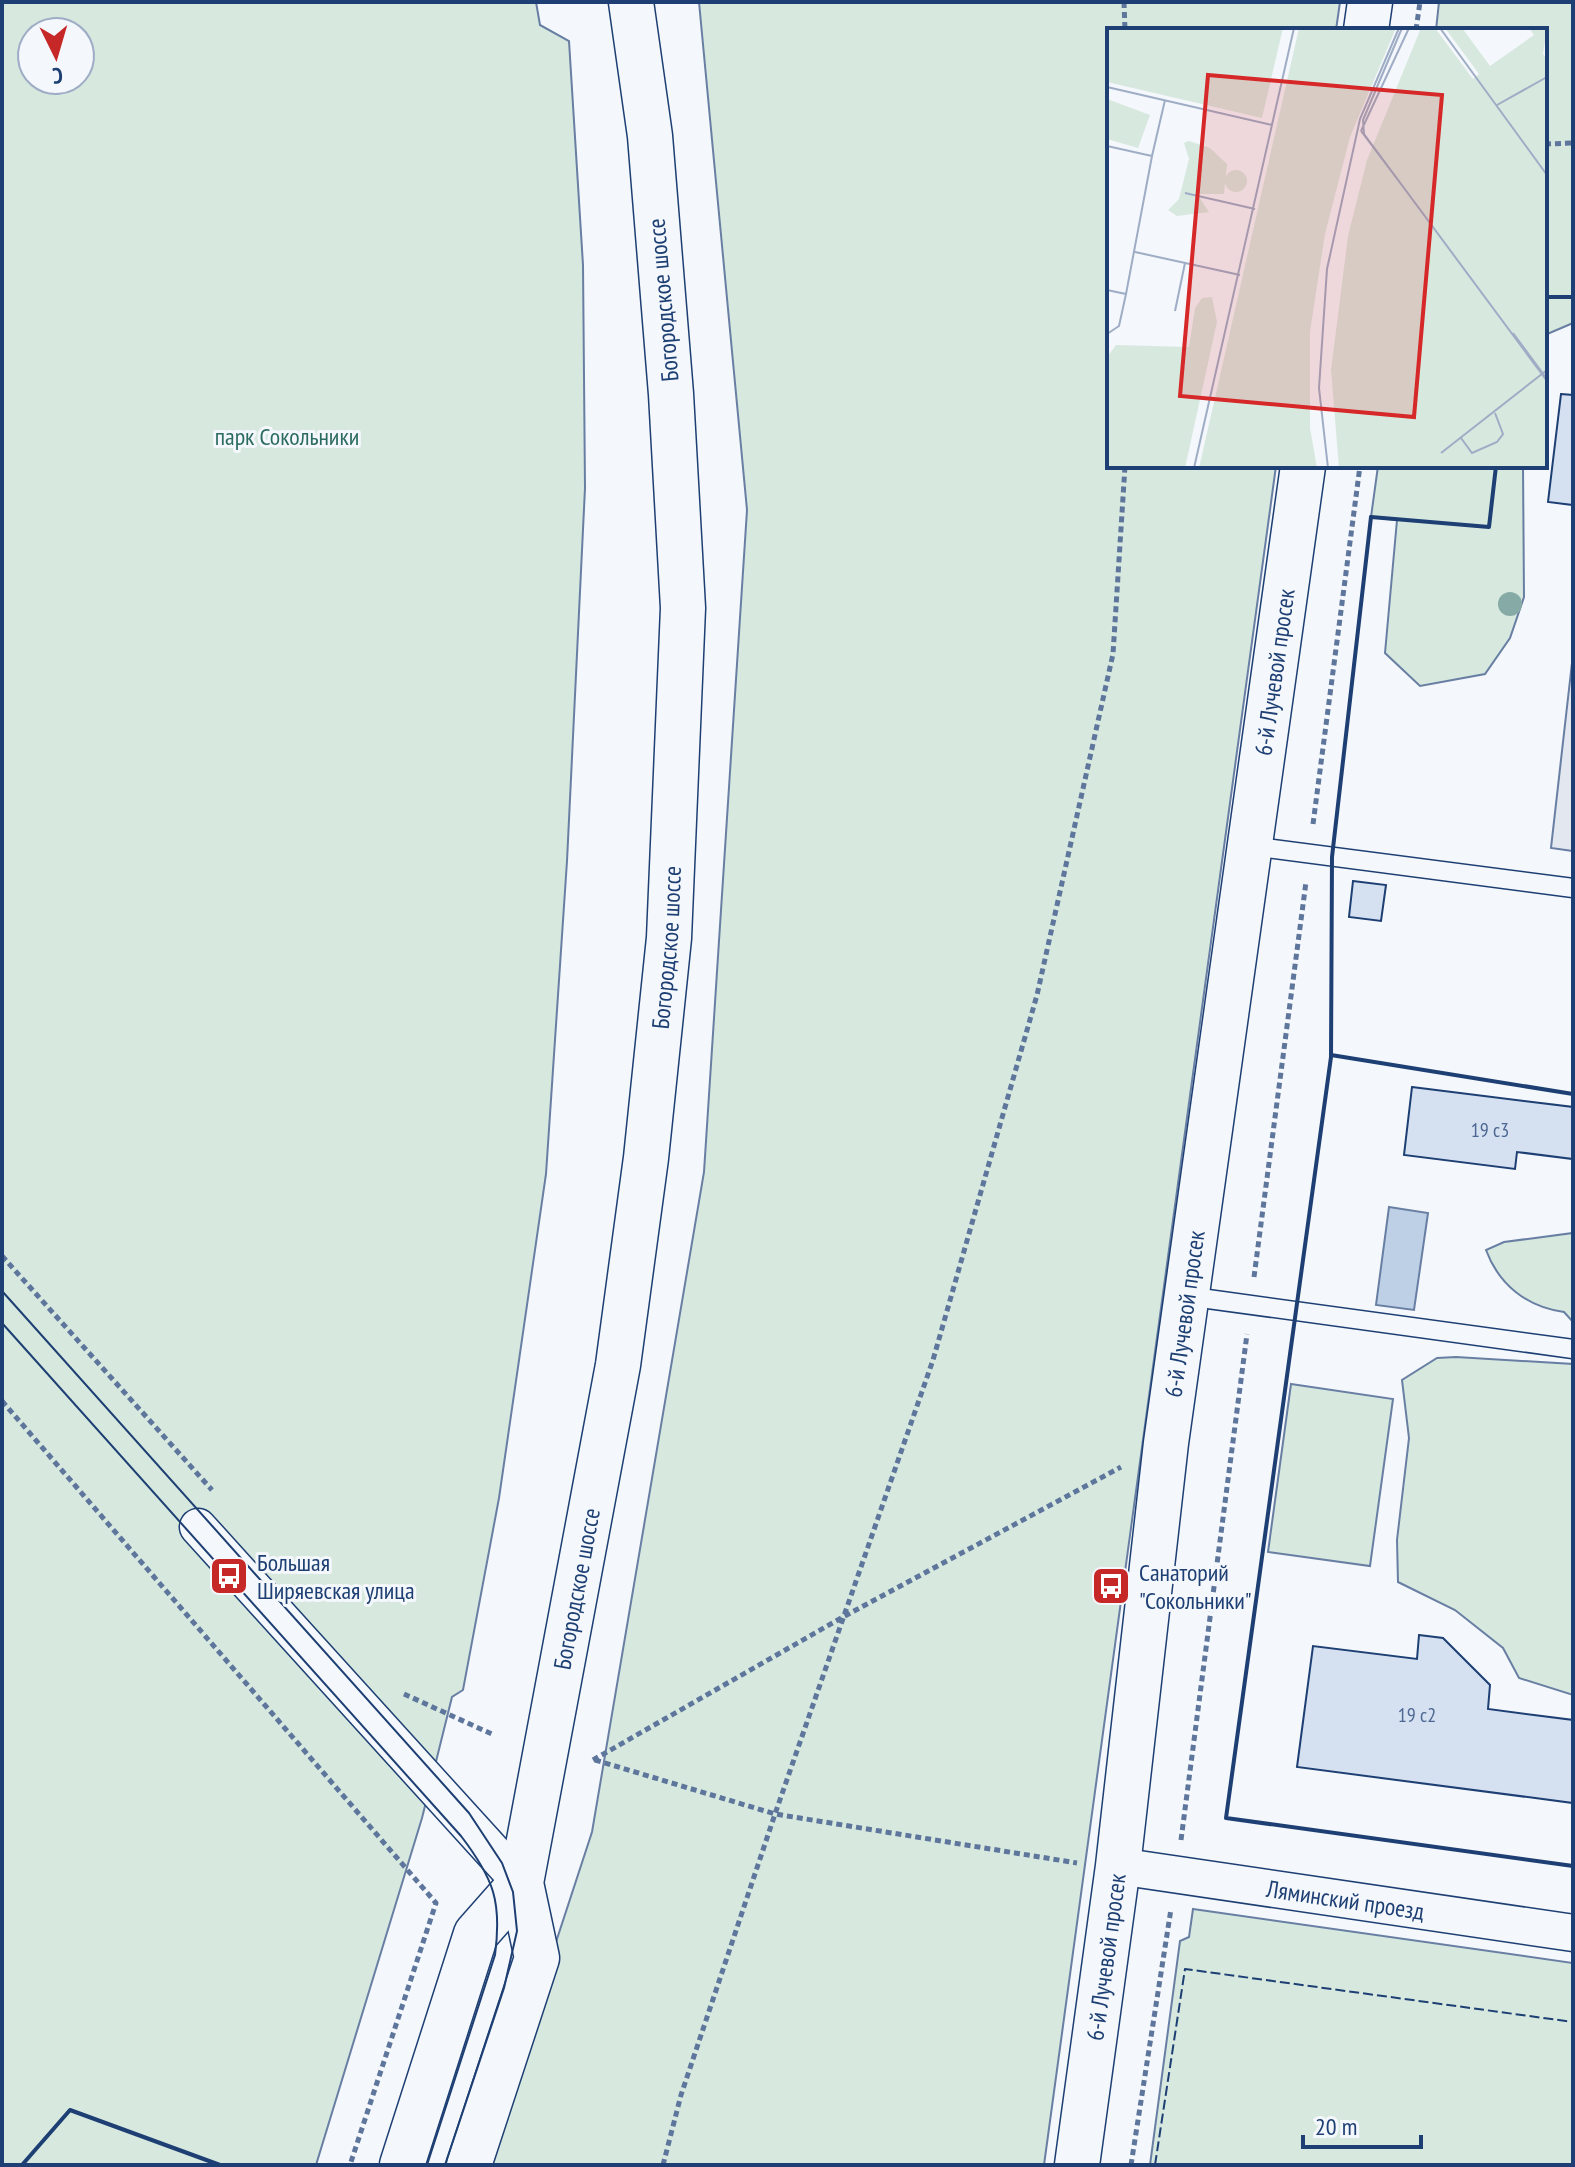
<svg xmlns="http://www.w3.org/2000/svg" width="1575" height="2167" font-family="'PT Sans Narrow',sans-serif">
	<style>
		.green { fill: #d7e8df; stroke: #687fa3; stroke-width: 2; fill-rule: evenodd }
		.parking { fill: #e3e8f0; stroke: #687fa3; stroke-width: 2 }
		.water { fill: #bed0e5; stroke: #687fa3; stroke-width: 2 }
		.building { fill: #d5e0f0; stroke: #1d3f73; stroke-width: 2 }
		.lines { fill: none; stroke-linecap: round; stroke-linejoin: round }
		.service-casing { stroke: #1d3f73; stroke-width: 21 }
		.minor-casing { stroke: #1d3f73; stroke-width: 39 }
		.tertiary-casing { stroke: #1d3f73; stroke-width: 47 }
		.secondary-casing { stroke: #1d3f73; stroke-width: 47 }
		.path { stroke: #5e769c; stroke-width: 5; stroke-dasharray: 6 4; stroke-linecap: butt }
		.service { stroke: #f4f7fb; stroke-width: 18 }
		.minor { stroke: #f4f7fb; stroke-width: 36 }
		.tertiary { stroke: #f4f7fb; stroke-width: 44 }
		.secondary { stroke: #f4f7fb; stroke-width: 44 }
		.tram { stroke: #1d3f73; stroke-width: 2 }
		.fence { stroke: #1d3f73; stroke-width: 2; stroke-dasharray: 10 4; stroke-linecap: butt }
		.wall { stroke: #1d3f73; stroke-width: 4 }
		.tree { fill: #86aba6 }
		.labels { text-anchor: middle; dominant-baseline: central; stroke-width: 6; stroke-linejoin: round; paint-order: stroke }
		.number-label { font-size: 20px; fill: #4b6792 }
		.street-label { font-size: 24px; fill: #1d3f73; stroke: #f4f7fb }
		.park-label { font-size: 24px; fill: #2c6c60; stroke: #f4f7fb }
		.poi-label { font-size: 24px; fill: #1d3f73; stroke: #f4f7fb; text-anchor: start }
		.inset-road { fill: none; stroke: #9eadc5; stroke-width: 2 }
		.view { fill: #d62828; fill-opacity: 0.15; stroke: #d62828; stroke-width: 4 }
		.inset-edge { fill: none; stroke: #1d3f73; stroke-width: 4 }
	</style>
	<rect width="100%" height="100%" fill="#f4f7fb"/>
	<!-- green -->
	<g class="green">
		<path d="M2 2H536L540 25 569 41 583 265 585 488 567 861 546 1174 499 1498 463 1690 452 1697 422 1818 316 2165H2ZM32 32H80V80H32Z"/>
		<path d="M699 2H1340L1336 30H1109V466H1276L1044 2165H483L592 1832 704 1172 747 510Z"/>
		<path d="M1439 2H1573V323L1545 335V30H1436Z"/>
		<path d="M1378 466H1523L1524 597 1510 638 1485 674 1420 686 1385 653 1397 520 1371 517Z"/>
		<path d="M1573 1233V1322L1564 1312C1527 1307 1499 1285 1486 1250L1504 1242Z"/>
		<path d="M1456 1357 1573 1364V1695L1519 1678 1503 1648 1455 1610 1398 1582 1397 1540 1409 1438 1402 1380 1437 1358Z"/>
		<path d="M1291 1384 1393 1399 1370 1566 1268 1552Z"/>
		<path d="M1193 1909 1573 1963V2165H1150L1180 1941 1189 1937Z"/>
	</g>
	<!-- parking -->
	<path class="parking" d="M1573 654V851L1551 848Z"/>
	<!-- water -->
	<path class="water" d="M1389 1207 1428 1213 1414 1310 1376 1305Z"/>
	<!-- building -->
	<g class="building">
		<path d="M1561 394 1573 395V505L1548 502Z"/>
		<path d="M1353 881 1386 885 1381 921 1349 917Z"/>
		<path d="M1412 1087 1573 1107V1159L1517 1152 1515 1169 1404 1155Z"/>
		<path d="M1419 1635 1443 1638 1490 1685 1488 1709 1573 1720V1803L1297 1767 1313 1646 1417 1659Z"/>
	</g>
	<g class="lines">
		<defs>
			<g id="service">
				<path d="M1251 846 1573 888"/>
				<path d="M1186 1296 1573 1349"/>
			</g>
			<g id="minor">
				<path d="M198 1527 521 1883"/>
				<path id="s1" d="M1118 1866 1573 1933"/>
			</g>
			<g id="tertiary">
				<path d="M1366 30 1370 2"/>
				<path id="s2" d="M1077 2165 1118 1866 1166 1443 1303 466"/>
			</g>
			<g id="secondary">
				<path d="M402 2165 476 1934 521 1883"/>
				<path id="s3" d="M469 2165 537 1958 521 1883 618 1365 646 1158 669 938 683 608 671 394 650 136 631 2"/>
			</g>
		</defs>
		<!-- service casing -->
		<use href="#service" class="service-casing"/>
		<!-- minor casing -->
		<use href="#minor" class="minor-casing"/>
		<!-- tertiary casing -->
		<use href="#tertiary" class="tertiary-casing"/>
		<!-- secondary casing -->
		<use href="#secondary" class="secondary-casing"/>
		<!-- path -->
		<g class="path">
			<path d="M1124 2 1125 30"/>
			<path d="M1416 30 1420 2"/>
			<path d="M1545 144 1573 143"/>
			<path d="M1313 824 1360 466"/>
			<path d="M2 1256 212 1490"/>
			<path d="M1254 1277 1306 882"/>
			<path d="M2 1401 436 1903 350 2165"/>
			<path d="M404 1694 494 1735"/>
			<path d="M593 1760 843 1617 1121 1467"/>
			<path d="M595 1760 775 1814 1077 1863"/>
			<path d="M1181 1840 1247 1334"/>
			<path d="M663 2165 681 2095 775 1814 933 1360 1037 995 1113 654 1125 466"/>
			<path d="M1131 2165 1171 1909"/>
		</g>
		<!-- service -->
		<use href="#service" class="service"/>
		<!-- minor -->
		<use href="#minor" class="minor"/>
		<!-- tertiary -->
		<use href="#tertiary" class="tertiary"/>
		<!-- secondary -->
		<use href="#secondary" class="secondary"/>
		<!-- tram -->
		<g class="tram">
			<path d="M2 1291 469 1813 502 1863 513 1892 517 1931 504 1988 445 2165"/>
			<path d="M2 1323 461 1836C494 1879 502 1902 495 1955L427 2165"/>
		</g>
		<!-- fence -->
		<path class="fence" d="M1155 2165 1185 1969 1573 2022"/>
		<!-- wall -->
		<g class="wall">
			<path d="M1545 297H1573"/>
			<path d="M1371 517 1332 857 1331 1057 1226 1818 1573 1866"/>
			<path d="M1371 517 1489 527 1496 466"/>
			<path d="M1331 1055 1573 1094"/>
			<path d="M22 2165 70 2110 220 2165"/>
		</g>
	</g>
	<!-- trees -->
	<circle class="tree" cx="1510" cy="604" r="12"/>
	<!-- icons -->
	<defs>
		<symbol id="bus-square" viewBox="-11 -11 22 22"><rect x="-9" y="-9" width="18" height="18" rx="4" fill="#c62828" stroke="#f4f7fb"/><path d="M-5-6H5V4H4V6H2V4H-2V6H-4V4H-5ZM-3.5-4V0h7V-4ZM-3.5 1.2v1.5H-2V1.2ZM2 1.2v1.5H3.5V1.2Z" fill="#fff"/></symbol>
	</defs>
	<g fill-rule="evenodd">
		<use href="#bus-square" x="207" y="1554" width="44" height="44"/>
		<use href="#bus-square" x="1089" y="1564" width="44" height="44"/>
	</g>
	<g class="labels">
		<!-- number labels -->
		<g class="number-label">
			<text x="1490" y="1130">19 с3</text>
			<text x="1417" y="1715">19 с2</text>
		</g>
		<!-- street labels -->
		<g class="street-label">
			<text transform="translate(663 300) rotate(-95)">Богородское шоссе</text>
			<text stroke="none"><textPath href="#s2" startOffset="1506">6-й Лучевой просек</textPath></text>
			<text stroke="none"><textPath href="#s3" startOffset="1242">Богородское шоссе</textPath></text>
			<text stroke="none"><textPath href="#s2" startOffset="858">6-й Лучевой просек</textPath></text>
			<text stroke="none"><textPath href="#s3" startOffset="594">Богородское шоссе</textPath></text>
			<text stroke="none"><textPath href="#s1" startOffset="230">Ляминский проезд</textPath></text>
			<text stroke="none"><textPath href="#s2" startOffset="210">6-й Лучевой просек</textPath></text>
		</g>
		<!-- park labels -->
		<g class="park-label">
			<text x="287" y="436">парк Сокольники</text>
		</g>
		<!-- poi labels -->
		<g class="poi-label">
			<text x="257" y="1562">Большая<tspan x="257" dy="28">Ширяевская улица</tspan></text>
			<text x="1139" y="1572">Санаторий<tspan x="1139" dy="28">"Сокольники"</tspan></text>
		</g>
	</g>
	<!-- overview -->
	<g transform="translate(1107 28)">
		<rect width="440" height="440" fill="#f4f7fb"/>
		<path d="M0 0H176L155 90 0 54ZM192 0H289L243 109 218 206 203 304V400L210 440H92ZM314 0H328L366 51 372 46 338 0H355L383 38 427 7 422 0H440L436 26 440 32V440H232L224 342 241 208 260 132ZM0 71 43 87 31 120 0 111ZM82 113 103 120 120 136 117 166H90L102 184 70 188 61 182 72 171 82 131 77 115ZM118 153a11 11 0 1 1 22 0a11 11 0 1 1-22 0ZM105 269 110 294 78 440H0V329L9 317 82 319 88 280 95 270Z" fill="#d7e8df"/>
		<path class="inset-road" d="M295 0 256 92 257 106 440 353M333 0 440 147M0 59 165 97M390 77 440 49M254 103 297 160M254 103 302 0M0 118 45 128 19 266 0 262M45 128 58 72M78 165 148 181M28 224 133 247M68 283 78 235M406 305 440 351M0 306 12 298 19 266M354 410 365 425 390 414 396 406 388 385M334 425 440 342M87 440 187 0M221 440 212 360 220 241 253 91 292 0"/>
		<path class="view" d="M101 47 335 67 307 389 73 368Z"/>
		<rect width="440" height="440" class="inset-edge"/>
	</g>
	<!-- border -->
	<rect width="1575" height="2167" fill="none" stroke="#1d3f73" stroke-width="8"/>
	<!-- north arrow -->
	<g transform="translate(56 56) rotate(175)"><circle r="38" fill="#f4f7fb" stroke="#9eadc5" stroke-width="2"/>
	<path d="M0-6L14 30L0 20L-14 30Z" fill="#c62828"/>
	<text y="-12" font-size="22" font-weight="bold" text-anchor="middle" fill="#1d3f73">С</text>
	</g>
	<!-- scale -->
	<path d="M1303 2135v12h118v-12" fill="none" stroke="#1d3f73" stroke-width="4"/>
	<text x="1315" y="2135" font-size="24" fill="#1d3f73" stroke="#f4f7fb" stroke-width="6" paint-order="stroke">20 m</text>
</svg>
